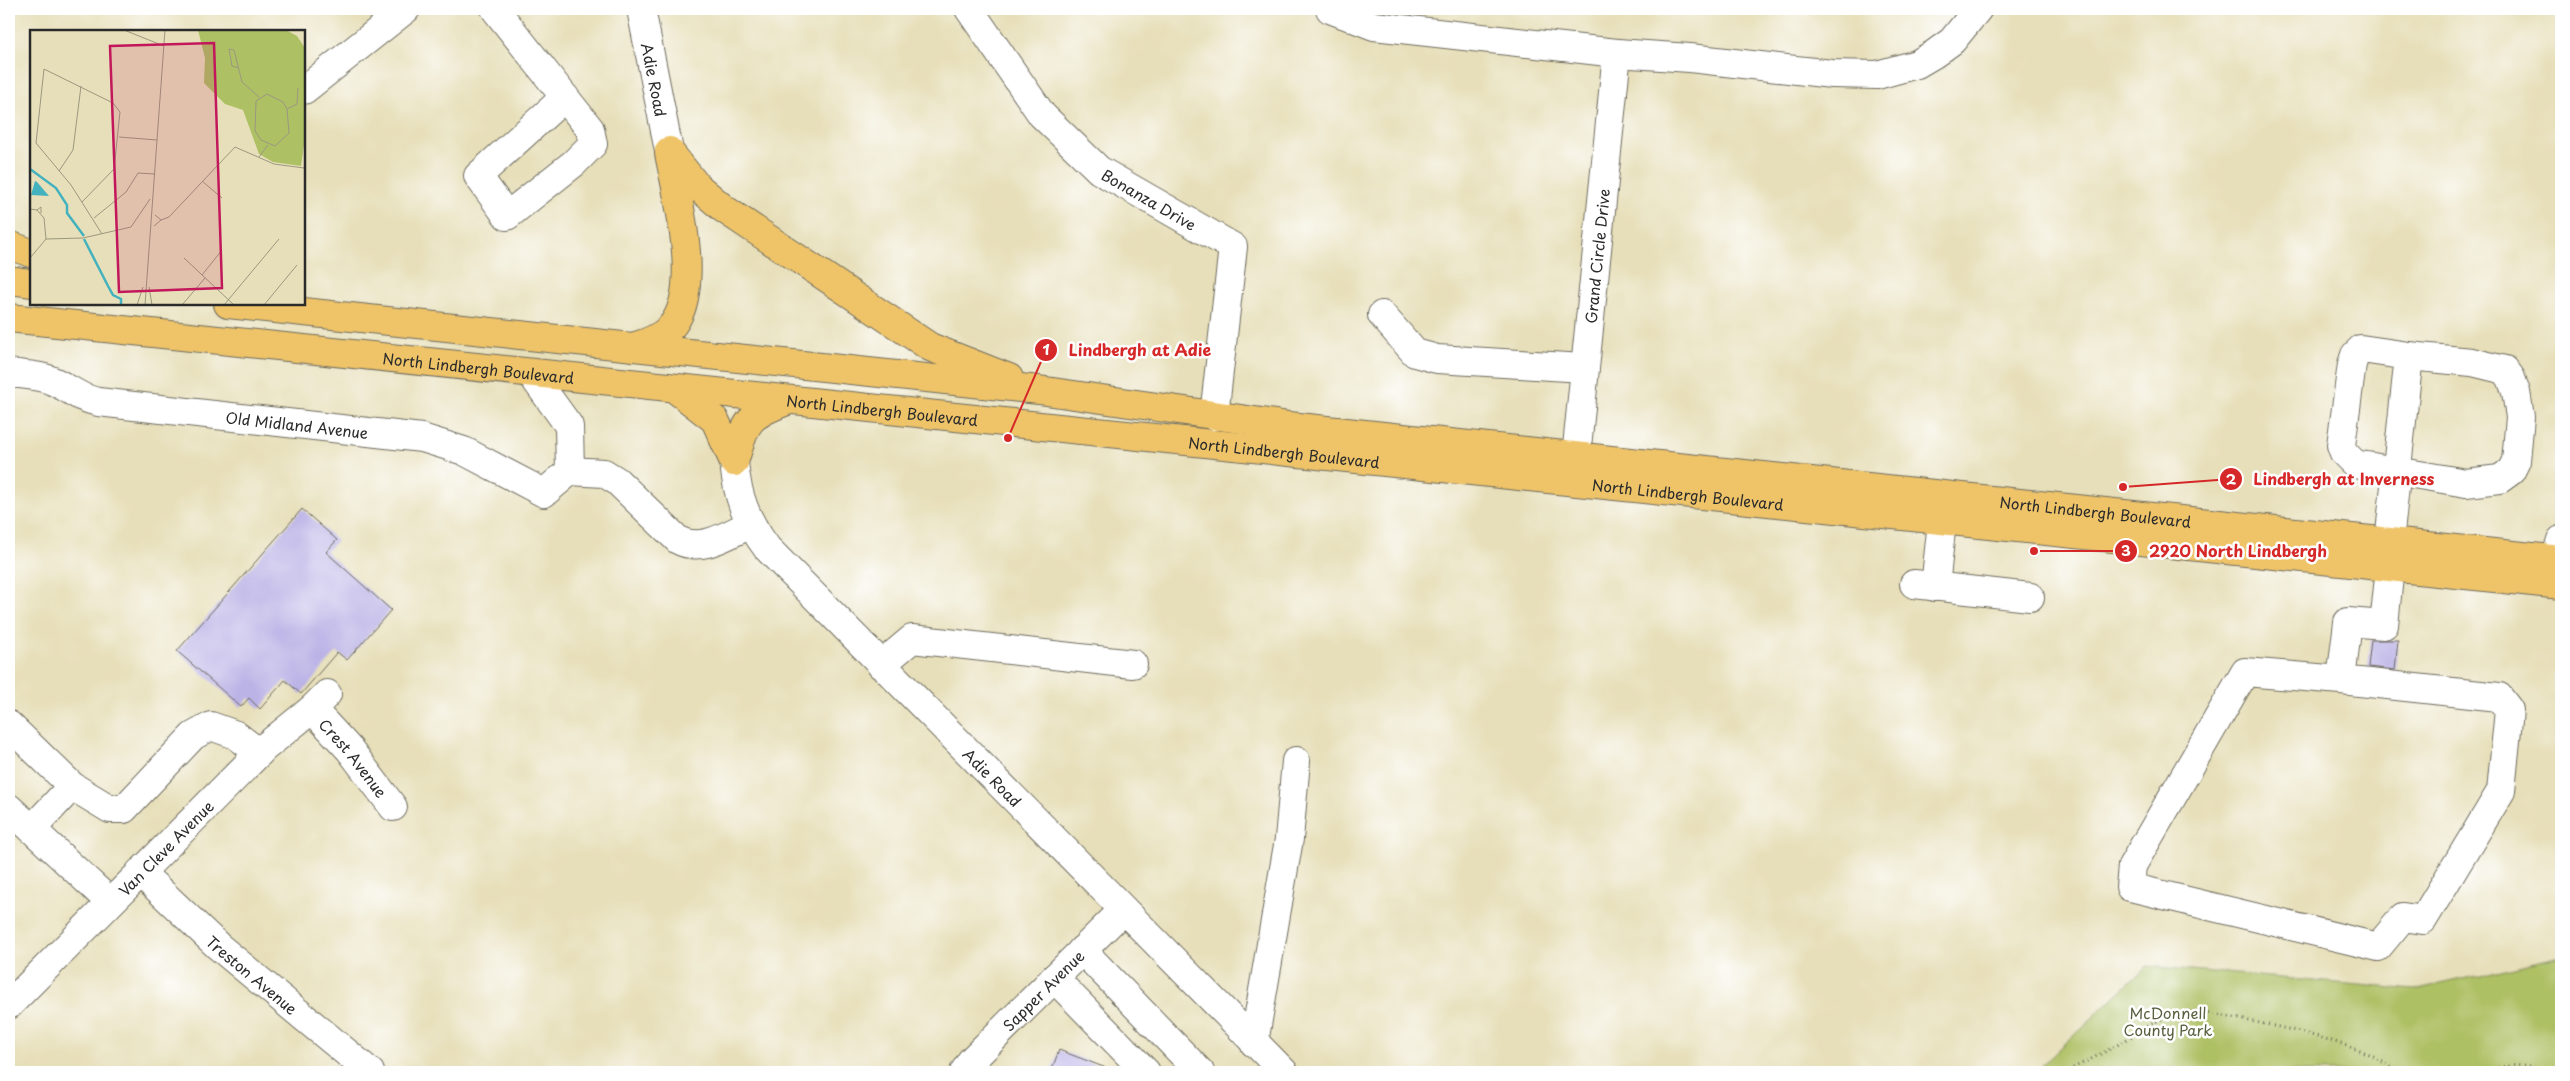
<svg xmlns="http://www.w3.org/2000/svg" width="2570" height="1081" font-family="'Playpen Sans',sans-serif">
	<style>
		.green { fill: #adc063; stroke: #6c7647 }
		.building { fill: #bbb3e6 }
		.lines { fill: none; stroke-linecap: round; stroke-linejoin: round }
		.minor-casing { stroke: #6d6a5d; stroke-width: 30 }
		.highway-casing { stroke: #6d6a5d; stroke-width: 30 }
		.path { stroke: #6d6a5d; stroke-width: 3; stroke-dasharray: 1 4; stroke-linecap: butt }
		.minor { stroke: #fff; stroke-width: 28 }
		.highway { stroke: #efc469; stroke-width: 28 }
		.labels { text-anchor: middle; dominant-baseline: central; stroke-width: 5; stroke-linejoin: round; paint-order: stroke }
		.street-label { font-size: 15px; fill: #2b2b2b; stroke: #fff }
		.park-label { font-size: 15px; fill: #585f3f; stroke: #fff }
		.inset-river { fill: none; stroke: #43b2be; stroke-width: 2.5 }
		.inset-road { fill: none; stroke: #9c9780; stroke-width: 1 }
		.view { fill: #c2185b; fill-opacity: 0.15; stroke: #c2185b; stroke-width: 2.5 }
		.inset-edge { fill: none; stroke: #2b2b2b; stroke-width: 2.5 }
		.leader { fill: none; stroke: #d62828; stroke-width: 2 }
		.callout-dot { fill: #d62828; stroke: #fff; stroke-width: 2 }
		.mark-label { font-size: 15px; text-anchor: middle; font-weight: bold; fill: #fff }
		.callout-label { font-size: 16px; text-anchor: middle; font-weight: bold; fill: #d62828; stroke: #fff; stroke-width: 5; stroke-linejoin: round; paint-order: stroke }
	</style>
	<rect width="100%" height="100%" fill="#fff"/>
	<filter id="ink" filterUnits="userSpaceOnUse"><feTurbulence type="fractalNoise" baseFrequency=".02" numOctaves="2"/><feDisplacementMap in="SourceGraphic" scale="10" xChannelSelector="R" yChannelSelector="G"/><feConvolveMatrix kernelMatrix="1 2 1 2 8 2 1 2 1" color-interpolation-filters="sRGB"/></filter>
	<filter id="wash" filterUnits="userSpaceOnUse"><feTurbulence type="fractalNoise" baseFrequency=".0096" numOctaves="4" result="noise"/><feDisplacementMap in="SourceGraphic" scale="20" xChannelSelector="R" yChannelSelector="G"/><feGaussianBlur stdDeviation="1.12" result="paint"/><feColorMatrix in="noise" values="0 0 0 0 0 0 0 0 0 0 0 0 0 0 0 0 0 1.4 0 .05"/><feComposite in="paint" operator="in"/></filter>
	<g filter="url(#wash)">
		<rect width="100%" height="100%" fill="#e7dfb9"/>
		<!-- green -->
		<path class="green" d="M2561 956V1072H2035L2147 966 2415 990Z"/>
		<g id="blocks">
			<!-- building -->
			<g class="building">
				<path d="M302 509 337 540 326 552 391 610 347 660 337 652 301 694 285 680 260 709 249 698 241 707 177 651Z"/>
				<path d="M2371 640H2398L2395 670 2368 667Z"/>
				<path d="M1059 1050 1114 1071V1072H1051Z"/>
			</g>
		</g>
	</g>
	<g filter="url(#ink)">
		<use href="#blocks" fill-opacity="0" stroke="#6d6a5d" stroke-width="1"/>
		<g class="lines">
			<defs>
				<g id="minor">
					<path d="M495 9 590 129 593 144 574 163 507 216 478 176 565 97"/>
					<path id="s1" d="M641 9 669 151"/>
					<path id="s2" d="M969 9 1042 115 1099 170 1233 247 1214 416"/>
					<path d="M1330 9 1374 26 1617 53 1690 58 1832 74 1877 75 1917 64 1934 54 1952 41 1978 9"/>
					<path d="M304 90 406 9"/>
					<path d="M1382 315 1415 353 1437 359 1584 368"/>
					<path id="s3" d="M9 373C24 375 41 375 55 382 74 391 77 397 98 402L422 438 464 451 544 493 570 471 604 473 617 481 678 540C702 553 728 534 751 524"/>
					<path d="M532 375 569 426 570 471"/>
					<path id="s4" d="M1576 457 1617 53"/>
					<path id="s5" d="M734 462C737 496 746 520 767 548L1284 1072"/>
					<path d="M2389 542 2409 356 2472 362 2505 370 2511 378 2516 392 2520 417 2516 461 2511 471 2500 479 2466 483 2355 464 2344 453 2341 445 2352 364 2355 355 2361 349 2409 356"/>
					<path d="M2555 559 2561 540"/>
					<path d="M1914 584 2030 597"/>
					<path d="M1935 587 1942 521"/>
					<path d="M881 665 912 639 1133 664"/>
					<path d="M2341 680 2499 697 2509 710 2501 791 2423 920 2403 917 2378 947 2130 887 2132 866 2245 672 2341 680 2348 622 2384 625 2390 567"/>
					<path id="s6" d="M312 709 350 750 393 807"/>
					<path d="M9 725 72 786 32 829"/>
					<path d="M72 786 110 809H124L193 736 211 726 236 735 259 753"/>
					<path d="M9 808 109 901"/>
					<path id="s7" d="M140 872 218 946 370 1072"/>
					<path d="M1082 950 1200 1072"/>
					<path d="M1054 978 1146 1072"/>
					<path id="s8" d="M9 1005 265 747 312 709 327 694"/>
					<path d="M1254 1043 1289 839 1296 761"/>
					<path id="s9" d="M964 1072 971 1061 1123 910"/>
				</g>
				<g id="highway">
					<path d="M669 151 697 186 724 209 930 347 1009 378"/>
					<path d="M9 245 31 253"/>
					<path d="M9 280 31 283"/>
					<path id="s10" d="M228 304 1039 390 1289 426 2561 560"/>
					<path id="s11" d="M9 318 2561 585"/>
					<path d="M633 347C647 343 660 338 670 328 704 291 677 197 669 153"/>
					<path d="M675 389 715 420 734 462"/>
					<path d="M734 462C747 421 745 417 787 401"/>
				</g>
			</defs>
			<!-- minor casing -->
			<use href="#minor" class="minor-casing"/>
			<!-- highway casing -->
			<use href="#highway" class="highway-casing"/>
			<!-- path -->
			<g class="path">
				<path d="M2064 1072C2082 1064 2101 1054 2119 1044 2145 1029 2164 1012 2195 1011 2247 1020 2360 1039 2397 1072"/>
				<path d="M2484 1072C2507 1063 2524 1064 2548 1072"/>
			</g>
			<!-- minor -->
			<use href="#minor" class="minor"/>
			<!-- highway -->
			<use href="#highway" class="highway"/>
		</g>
	</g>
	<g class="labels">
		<!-- street labels -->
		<g class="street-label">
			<text stroke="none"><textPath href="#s1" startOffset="72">Adie Road</textPath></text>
			<text stroke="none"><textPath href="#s2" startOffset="266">Bonanza Drive</textPath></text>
			<text stroke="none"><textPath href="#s4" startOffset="202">Grand Circle Drive</textPath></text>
			<text stroke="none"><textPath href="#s11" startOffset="472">North Lindbergh Boulevard</textPath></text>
			<text stroke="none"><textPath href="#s11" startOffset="878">North Lindbergh Boulevard</textPath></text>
			<text stroke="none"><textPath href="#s3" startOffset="295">Old Midland Avenue</textPath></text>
			<text stroke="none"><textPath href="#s11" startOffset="1282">North Lindbergh Boulevard</textPath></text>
			<text stroke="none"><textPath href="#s11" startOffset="1688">North Lindbergh Boulevard</textPath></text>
			<text stroke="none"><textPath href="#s10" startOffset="1879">North Lindbergh Boulevard</textPath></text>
			<text stroke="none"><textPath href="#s6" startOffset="64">Crest Avenue</textPath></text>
			<text stroke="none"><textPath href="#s5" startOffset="415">Adie Road</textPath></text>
			<text stroke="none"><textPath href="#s8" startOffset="222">Van Cleve Avenue</textPath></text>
			<text stroke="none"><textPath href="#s7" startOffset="152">Treston Avenue</textPath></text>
			<text stroke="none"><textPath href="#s9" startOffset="114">Sapper Avenue</textPath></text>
		</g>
		<!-- park labels -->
		<g class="park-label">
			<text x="2168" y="1012">McDonnell<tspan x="2168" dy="17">County Park</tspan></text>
		</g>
	</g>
	<!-- overview -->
	<g transform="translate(30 30)">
		<rect width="275" height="275" fill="#e7dfb9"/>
		<path d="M168 0H256L267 6 275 18V108L271 136 243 132 229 124 213 80 195 74 174 53 175 28Z" fill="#adc063"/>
		<path d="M5 151 7 152 19 166 1 165Z" fill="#43b2be"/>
		<path class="inset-river" d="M0 139 26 158 37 175V183L54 206M54 209 78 256 83 265 91 269V275"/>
		<path class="inset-road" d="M94 0 134 16M209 38 202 36 199 19 204 20 212 52 229 67M237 64 253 72 257 79 259 103 245 116 231 110 225 101 226 71ZM257 79 267 74 268 58M89 107 127 110M229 127 238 115M275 131V161M29 141 43 120 51 56M172 151 192 168M52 172 84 139 90 82 83 73 14 39 6 113 41 155 72 204M0 179 7 180 11 177V183M7 180 14 188 16 209M64 188 96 162 108 143 125 144M131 190 139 187 205 117 244 134 274 138M124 196 131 190 125 185M101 197 120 169M0 228 16 209 53 208 101 197M154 228 204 275M172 245 192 220M119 257 122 275M107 275 113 257M115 275 135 0M152 275 175 248M194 275 249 209M234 275 267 235"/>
		<path class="view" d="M184 13 192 258 89 262 80 16Z"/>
		<rect width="275" height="275" class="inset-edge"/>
	</g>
	<!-- callouts -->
	<path class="leader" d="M1008 438L1046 350M2123 487L2231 479M2034 551L2126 551"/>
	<g class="callout-dot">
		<circle cx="1008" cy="438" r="5"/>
		<circle cx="2123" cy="487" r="5"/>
		<circle cx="2034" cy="551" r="5"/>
		<circle cx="1046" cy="350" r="12"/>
		<circle cx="2231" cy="479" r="12"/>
		<circle cx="2126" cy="551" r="12"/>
	</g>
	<g class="mark-label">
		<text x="1046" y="355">1</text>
		<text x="2231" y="485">2</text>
		<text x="2126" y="556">3</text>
	</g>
	<g class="callout-label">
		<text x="1140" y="356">Lindbergh at Adie</text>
		<text x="2344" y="485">Lindbergh at Inverness</text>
		<text x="2238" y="557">2920 North Lindbergh</text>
	</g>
	<!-- margin -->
	<rect width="2570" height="1081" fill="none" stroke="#fff" stroke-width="30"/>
</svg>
